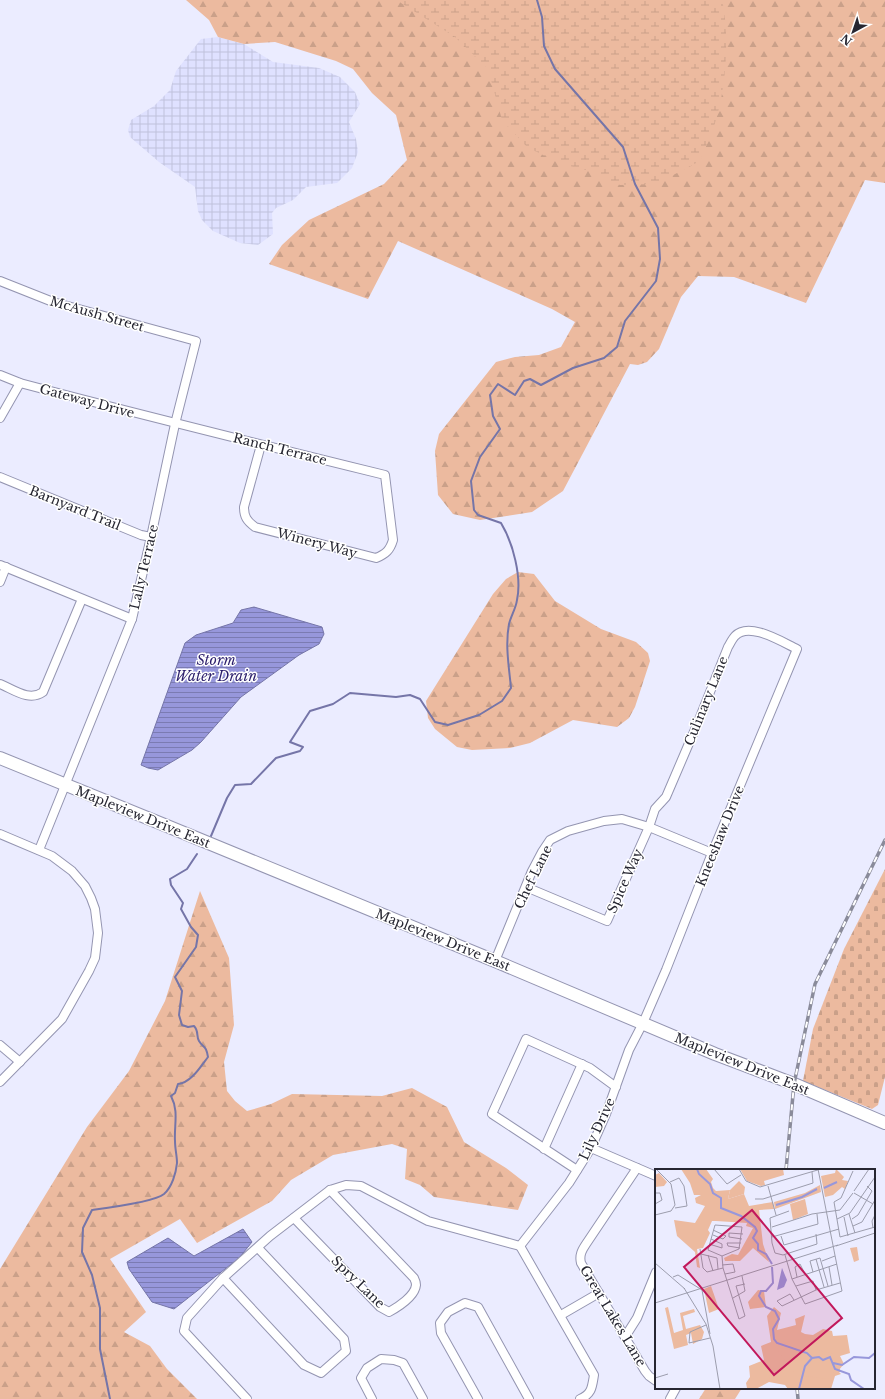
<svg xmlns="http://www.w3.org/2000/svg" width="885" height="1399" font-family="'Libre Baskerville',serif">
	<style>
		.industrial { fill: url(#industrial-grid) }
		.forest { fill: url(#forest-firs) }
		.wetland { fill: url(#wetland-marsh) }
		.cemetery { fill: url(#cemetery-stones) }
		.water { fill: url(#water-rules); stroke: #7575a8 }
		.lines { fill: none; stroke-linecap: round; stroke-linejoin: round }
		.stream { stroke: #7575a8; stroke-width: 2 }
		.minor-casing { stroke: #9495b1; stroke-width: 10 }
		.secondary-casing { stroke: #9495b1; stroke-width: 14 }
		.minor { stroke: #fff; stroke-width: 8 }
		.secondary { stroke: #fff; stroke-width: 12 }
		.rail-casing { stroke: #8a8b9a; stroke-width: 3.5 }
		.rail { stroke: #fff; stroke-width: 2; stroke-dasharray: 6; stroke-linecap: butt }
		.labels { text-anchor: middle; dominant-baseline: central; stroke-width: 3; stroke-linejoin: round; paint-order: stroke }
		.street-label { font-size: 13px; fill: #262631; stroke: #fff }
		.water-label { font-size: 14px; font-style: italic; fill: #2a1d6b; stroke: #fff }
		.inset-river { fill: none; stroke: #9797db; stroke-width: 2 }
		.inset-road { fill: none; stroke: #9c9dad; stroke-width: 1 }
		.view { fill: #c2185b; fill-opacity: 0.15; stroke: #c2185b; stroke-width: 2 }
		.inset-edge { fill: none; stroke: #262631; stroke-width: 2 }
	</style>
	<defs>
		<pattern id="industrial-grid" width="8" height="8" patternUnits="userSpaceOnUse"><rect width="8" height="8" fill="#dfe1ff"/><path d="M0 4h8M4 0v8" fill="none" stroke="#bfc1db"/></pattern>
		<pattern id="forest-firs" width="22" height="20" patternUnits="userSpaceOnUse"><rect width="22" height="20" fill="#ecba9f"/><path d="M5 1l3.5 6h-7zM16 11l3.5 6h-7z" fill="#caa089"/></pattern>
		<pattern id="wetland-marsh" width="20" height="14" patternUnits="userSpaceOnUse"><rect width="20" height="14" fill="#ecba9f"/><path d="M1 5h8M5 5V1M11 12h8M15 12V8" fill="none" stroke="#caa089"/></pattern>
		<pattern id="cemetery-stones" width="16" height="16" patternUnits="userSpaceOnUse"><rect width="16" height="16" fill="#ecba9f"/><path d="M2 7V4a2 2 0 0 1 4 0v3zM10 15v-3a2 2 0 0 1 4 0v3z" fill="#caa089"/></pattern>
		<pattern id="water-rules" width="6" height="5" patternUnits="userSpaceOnUse"><rect width="6" height="5" fill="#9797db"/><path d="M0 2.5h6" fill="none" stroke="#7b7bb2"/></pattern>
	</defs>
	<rect width="100%" height="100%" fill="#ebecff"/>
	<!-- industrial -->
	<path class="industrial" d="M218 37 244 44 273 62 319 68 340 77 355 92 360 104 349 122 356 139 358 152 352 168 337 183 306 187 293 200 276 208 272 213 273 234 258 245 240 243 213 231 202 220 198 211 195 187 159 162 130 137 128 130 131 120 154 106 170 90 176 71 201 39Z"/>
	<!-- forest -->
	<g class="forest">
		<path d="M186 0H885V183L865 180 806 303 734 277 698 276 681 297 659 349 647 362 638 365 630 364 563 491 532 512 480 520 453 514 438 495 435 451 439 434 496 362 515 357 539 355 561 347 575 322 552 309 398 241 368 299 269 264 282 245 309 220 384 184 407 160 396 115 372 93 353 69 336 61 275 42 244 44 218 37 209 20Z"/>
		<path d="M518 572 534 574 555 601 601 629 636 642 648 653 650 661 635 707 629 718 617 727 573 720 530 743 510 748 472 750 457 747 435 729 428 718 426 701 493 594 506 579Z"/>
		<path d="M200 891 229 958 234 1025 224 1062 227 1091 235 1101 247 1111 271 1104 292 1094 382 1096 412 1088 447 1107 464 1142 506 1168 528 1185 518 1210 434 1197 420 1185 405 1179 407 1149 392 1144 333 1155 291 1180 272 1201 197 1243 180 1219 110 1259 146 1312 124 1332 150 1346 167 1369 197 1399H0V1269L87 1127 129 1071 165 1001Z"/>
		<path d="M706 1388H742L735 1399H699Z"/>
	</g>
	<!-- wetland -->
	<path class="wetland" d="M398 0H722C730 35 726 89 715 123 711 136 705 148 700 161L656 184 620 185 590 171 561 164 527 147 502 120 488 69 455 37 401 3Z"/>
	<!-- cemetery -->
	<path class="cemetery" d="M885 869V1077L878 1105 872 1109 803 1081 813 1029 844 949Z"/>
	<!-- water -->
	<g class="water">
		<path d="M254 607 322 627 324 634 319 644 299 655 241 697 201 742 192 750 158 770 148 768 141 765 185 643 196 635 233 623 241 610Z"/>
		<path d="M243 1229 252 1242 239 1258 174 1309 152 1302 129 1269 127 1262 168 1238 194 1256Z"/>
	</g>
	<g class="lines">
		<!-- stream -->
		<g class="stream">
			<path d="M211 836 227 798 235 785 251 784 276 758 300 751 303 747 290 742 310 711 333 704 350 693 396 697 410 695 420 699 435 722 448 725 479 715 502 701 511 688C509 667 505 645 509 624 511 616 516 608 517 600 522 577 513 543 501 523L478 515 474 510 471 481 480 457 500 429 493 416 490 395 498 384 515 395 524 381 530 379 541 385 573 368 604 358 617 347 625 321 656 281 660 259 658 228 635 184 623 147 555 69 544 46 542 17 537 0"/>
			<path d="M110 1399 100 1349V1308L92 1275 82 1252 83 1228 92 1210C107 1208 154 1202 164 1194 172 1187 176 1173 177 1163 177 1156 175 1149 175 1141 174 1125 179 1111 171 1096L175 1093 178 1084C191 1083 201 1066 208 1057 206 1045 204 1049 199 1041 196 1036 199 1031 194 1026L188 1027 182 1025 179 1015 182 991 175 977 196 947 198 935 191 927 181 909 183 903 171 885 170 879 187 869 197 854"/>
		</g>
		<defs>
			<g id="minor">
				<path d="M0 281 53 302 196 341 175 424 151 537 132 619 39 850"/>
				<path d="M0 375 20 383C141 415 263 445 385 475L393 540C390 550 386 554 376 558L255 527C247 521 244 517 244 507L261 445"/>
				<path d="M0 418 20 383"/>
				<path d="M0 477 141 535 151 537"/>
				<path d="M0 565 132 619"/>
				<path d="M0 582 6 567"/>
				<path d="M0 684C13 689 29 702 43 692L82 599"/>
				<path d="M0 834 52 856 72 871 85 886 91 898 95 909 98 933 95 958 89 971 62 1019 0 1082"/>
				<path d="M495 961 532 871 542 852 550 840 568 831 604 821 622 819 649 827 712 853"/>
				<path d="M0 1045 20 1062"/>
				<path d="M591 1148 656 1176"/>
				<path d="M544 1149 582 1064"/>
				<path d="M637 1168 586 1244C582 1250 579 1255 581 1263L645 1371 649 1376 656 1381"/>
				<path d="M577 1170 492 1114 526 1039 590 1068 616 1087"/>
				<path d="M294 1218 380 1307 389 1312C398 1307 415 1296 416 1285 416 1282 415 1280 414 1278L330 1190"/>
				<path d="M520 1246 569 1183 591 1148 606 1114 629 1050 643 1023 666 970 712 853 797 649C782 642 749 621 735 636 732 639 730 644 728 647L696 727 666 797 655 809 649 827 607 921 526 887"/>
				<path d="M520 1246 594 1375C592 1387 592 1394 580 1399"/>
				<path d="M223 1278 304 1365 321 1373 346 1351 344 1339 258 1248"/>
				<path d="M561 1315 599 1293"/>
				<path d="M625 1337 637 1318 656 1272"/>
				<path d="M247 1399 184 1331 187 1318 223 1278 270 1236 330 1190 346 1185 361 1186 428 1221 520 1246"/>
				<path d="M372 1399 361 1378 367 1368 381 1359 394 1360 403 1363 423 1399"/>
				<path d="M478 1399 441 1333 440 1323 448 1312 465 1303 478 1307 529 1399"/>
				<path d="M670 1399 676 1388"/>
			</g>
			<path id="secondary" d="M0 758 167 826 495 961 715 1054 794 1084 885 1123"/>
		</defs>
		<!-- minor casing -->
		<use href="#minor" class="minor-casing"/>
		<!-- secondary casing -->
		<use href="#secondary" class="secondary-casing"/>
		<!-- minor -->
		<use href="#minor" class="minor"/>
		<!-- secondary -->
		<use href="#secondary" class="secondary"/>
		<defs>
			<g id="rail">
				<path d="M786 1170 794 1084 815 984 885 840"/>
				<path d="M797 1388 798 1399"/>
			</g>
		</defs>
		<!-- rail casing -->
		<use href="#rail" class="rail-casing"/>
		<!-- rail -->
		<use href="#rail" class="rail"/>
	</g>
	<g class="labels">
		<!-- street labels -->
		<g class="street-label">
			<text transform="translate(97 314) rotate(16)">McAush Street</text>
			<text transform="translate(87 401) rotate(15)">Gateway Drive</text>
			<text transform="translate(280 449) rotate(14)">Ranch Terrace</text>
			<text transform="translate(75 508) rotate(22)">Barnyard Trail</text>
			<text transform="translate(317 543) rotate(15)">Winery Way</text>
			<text transform="translate(144 567) rotate(-77)">Lally Terrace</text>
			<text transform="translate(706 701) rotate(-68)">Culinary Lane</text>
			<text transform="translate(143 817) rotate(22)">Mapleview Drive East</text>
			<text transform="translate(720 836) rotate(-68)">Kneeshaw Drive</text>
			<text transform="translate(533 877) rotate(-64)">Chef Lane</text>
			<text transform="translate(625 881) rotate(-66)">Spice Way</text>
			<text transform="translate(443 940) rotate(22)">Mapleview Drive East</text>
			<text transform="translate(742 1064) rotate(22)">Mapleview Drive East</text>
			<text transform="translate(597 1129) rotate(-65)">Lily Drive</text>
			<text transform="translate(358 1282) rotate(44)">Spry Lane</text>
			<text transform="translate(613 1316) rotate(59)">Great Lakes Lane</text>
		</g>
		<!-- water labels -->
		<g class="water-label">
			<text x="216" y="660">Storm<tspan x="216" dy="16">Water Drain</tspan></text>
		</g>
	</g>
	<!-- overview -->
	<g transform="translate(655 1169)">
		<rect width="220" height="220" fill="#ebecff"/>
		<path d="M181 0 189 8 187 11 193 12 190 20 187 18 178 26 170 28 166 7 180 4ZM84 12 90 18 89 25 73 30 75 21ZM165 16 166 23 120 40 119 33 150 24ZM202 78 204 91 199 93 195 79Z" fill="#ecba9f"/>
		<path d="M26 0H51L58 10 56 13 58 19 61 22 75 21 73 30 89 25 94 37 118 33 119 40 104 41 108 75 114 93 98 79 85 92H70L69 89 77 85 83 86 98 59 91 57 92 54 61 52H57L53 61 55 64 48 79 42 80 45 99 42 98 40 83 22 67 19 51 40 54 50 37 41 34 40 29 46 26H39L35 14ZM103 121 109 122 111 138 95 140 93 133ZM13 138 19 164 28 161 25 144 39 140 40 143 28 147 31 160 45 156 49 163 47 170 38 175 36 164 31 166 33 176 19 180 10 139ZM119 138 126 144 122 161 141 156 140 150 150 146 146 163 150 165 158 166 168 160 177 162 178 167 192 166 195 184 185 187 189 195 183 202 186 205 180 207 176 220H133L130 216 114 213 101 220 92 219 91 214 95 208 94 197 109 191 106 177 116 173 112 147Z" fill="#ecba9f"/>
		<path d="M137 171 145 175H158L163 181 178 185 185 194V203L178 204 174 210 141 206 123 182 128 175Z" fill="#ecba9f"/>
		<path d="M56 117 64 140 54 144 49 120Z" fill="#ecba9f"/>
		<path d="M85 0H128L129 6 109 12 110 16 106 17 92 12ZM4 4 12 13 9 17 0 18V6ZM150 30 153 45 138 51 135 35Z" fill="#ecba9f"/>
		<path d="M127 99 132 111 129 118 122 121Z" fill="#9797db"/>
		<path class="inset-river" d="M42 0 44 5 55 15 58 24 66 29V39L86 47 100 58 102 62 98 69 103 75V81L111 85 117 95M169 19 182 13M121 36 147 28 162 20M117 98 118 114 111 122H106L104 127 111 138 120 142 124 150 118 160 119 170 122 174 152 184 157 189M178 194 187 196 199 188 214 189 220 184M144 220 150 197 157 189 164 188 168 191 175 188 180 200 194 205 196 211 209 220"/>
		<path class="inset-road" d="M59 0 72 15 86 6M84 0 91 12 105 18 166 0M198 2 186 29 179 33 185 68 220 58M15 13 24 9 29 17 32 37 20 39M113 17 121 46M199 22 214 0M0 24H5L7 31 0 35M199 24 218 35M100 30H108L158 14 157 3M134 42 115 49 117 74 120 84 128 86 162 75 161 65M194 45 200 64M0 46 16 42 20 36 16 15 1 0M189 48 193 67M182 50 195 44 220 8M197 50 203 46 217 22 212 17M60 56 87 58 84 80 67 87 53 81ZM198 57 207 53 220 31M117 58 157 45 185 41 198 24M218 59 217 52 220 46M58 61 71 67 68 70 58 66M126 67 129 76 184 60M117 68 163 55 162 45M87 70 74 68V64L88 65M54 75 67 79V75L56 70M181 77 220 64M85 79 73 77 72 74H86M45 80 48 99 52 103 68 99M46 85 62 89 63 100M53 86 58 102M130 86 137 110 150 135 187 122 163 0M67 87 68 99 84 150 90 147 81 117 90 115M161 90 169 118M167 92 180 87M0 94 30 120M67 96 78 95 80 103 70 105M174 98 177 116M158 103 155 92 165 89 173 117M18 108 23 106 47 121 55 165M142 108 140 98 145 95 150 105M137 110 182 95M141 117 158 112 161 121M29 119 51 155 58 177 65 220M78 129 90 122 87 107M139 131 135 125 122 132 127 137 161 121 185 114M0 134 183 76M51 156 35 163 34 174 55 169M0 209 13 205"/>
		<path class="view" d="M97 41 187 149 119 206 29 98Z"/>
		<rect width="220" height="220" class="inset-edge"/>
	</g>
	<!-- north arrow -->
	<g transform="translate(853 32) rotate(220)" stroke="#ffffff" stroke-width="3" paint-order="stroke">
	<path d="M0-3L7 15L0 10L-7 15Z" fill="#262631"/>
	<text y="-6" font-size="11" font-weight="bold" text-anchor="middle" fill="#262631">N</text>
	</g>
</svg>
